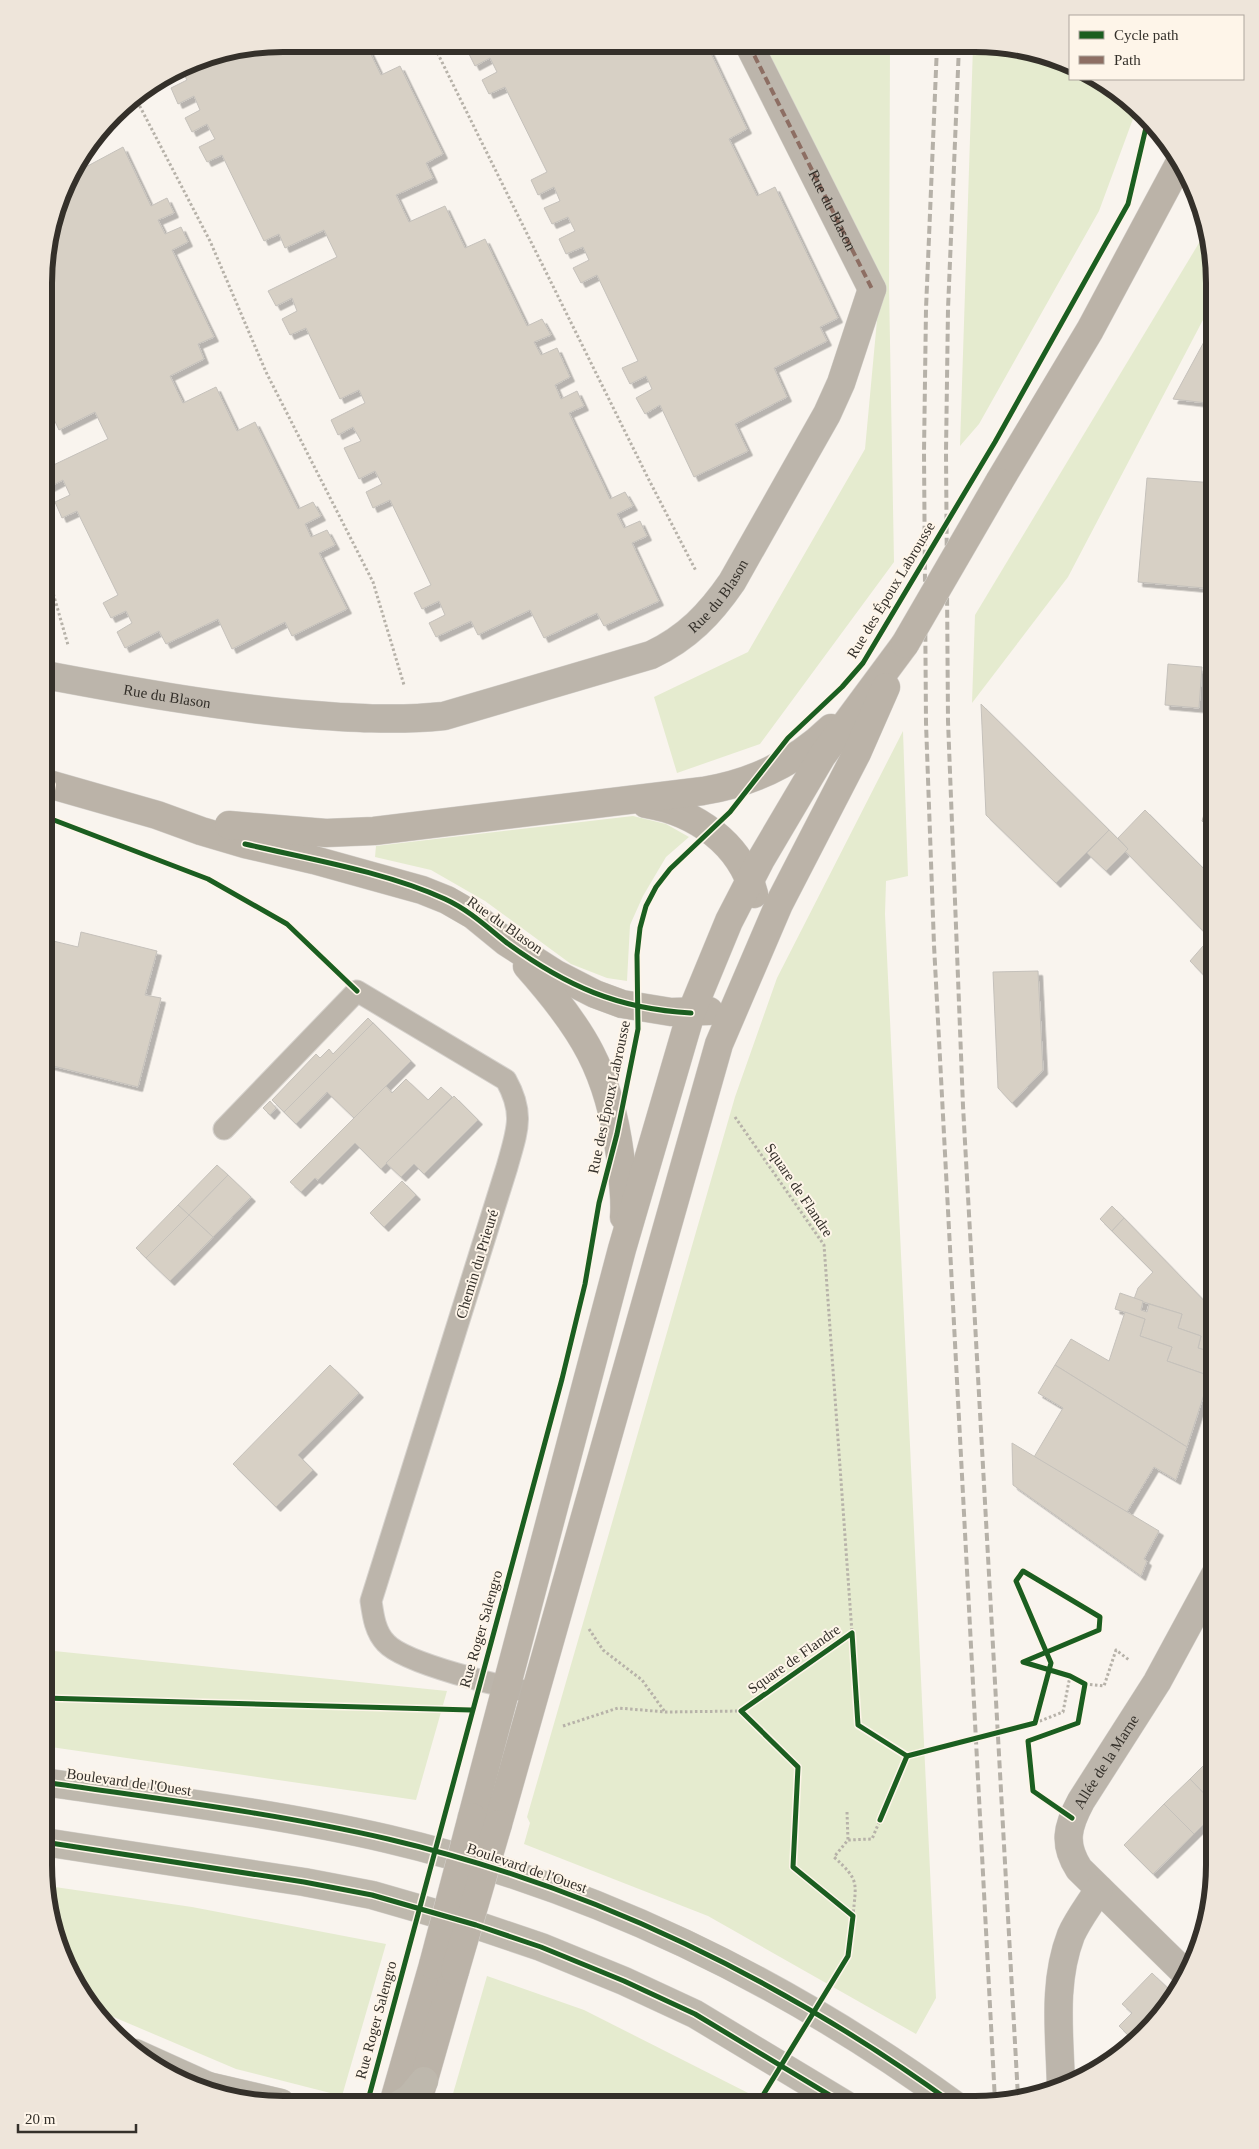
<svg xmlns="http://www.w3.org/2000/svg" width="1259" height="2149" font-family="Georgia,serif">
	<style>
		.green { fill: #e5ebcf }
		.building { fill: #d7d0c5; stroke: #c5c1bb; filter: url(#shadow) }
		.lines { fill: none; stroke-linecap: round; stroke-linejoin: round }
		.service-casing { stroke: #d5d1cc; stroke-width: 23 }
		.pedestrian-casing { stroke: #d5d1cc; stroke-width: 29 }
		.minor-casing { stroke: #d5d1cc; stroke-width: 29 }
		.secondary-casing { stroke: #d5d1cc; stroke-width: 29 }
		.primary-casing { stroke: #d5d1cc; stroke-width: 29 }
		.path { stroke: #b7b2a9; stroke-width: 3; stroke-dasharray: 2.5 2.5; stroke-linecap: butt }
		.service { stroke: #bcb5ab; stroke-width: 21 }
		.pedestrian { stroke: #bcb5ab; stroke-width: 28 }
		.minor { stroke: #bcb5ab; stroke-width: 28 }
		.secondary { stroke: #bbb3a8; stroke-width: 28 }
		.primary { stroke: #beb8ad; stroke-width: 28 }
		.rail { stroke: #b6b1a8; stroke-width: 4; stroke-dasharray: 8 4; stroke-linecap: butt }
		.secondary-bridge-casing { stroke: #d5d1cc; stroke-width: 29; stroke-linecap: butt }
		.path-bridge { stroke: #b7b2a9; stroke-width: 3; stroke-dasharray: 2.5 2.5; stroke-linecap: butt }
		.secondary-bridge { stroke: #bbb3a8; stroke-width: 28 }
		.quiet { stroke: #8d6e63; stroke-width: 4; stroke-dasharray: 8 4; stroke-linecap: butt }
		.cycleway-casing { stroke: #fef5e9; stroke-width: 8 }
		.cycleway { stroke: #1b5e20; stroke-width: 5 }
		.labels { text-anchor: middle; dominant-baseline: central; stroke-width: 4; stroke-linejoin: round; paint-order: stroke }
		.street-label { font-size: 15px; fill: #34302a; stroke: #fef5e9 }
		.rim { fill: none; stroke: #34302a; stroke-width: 6 }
	</style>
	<defs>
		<filter id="shadow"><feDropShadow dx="4.5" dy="4.5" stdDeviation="0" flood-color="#0004"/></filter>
	</defs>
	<rect width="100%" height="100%" fill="#f9f4ee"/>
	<!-- green -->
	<g class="green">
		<path d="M760 45 890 46 889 287 894 562 760 744 677 773 654 697 748 652 865 449 880 288Z"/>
		<path d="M973 46H1007L1068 62 1070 64V79C1104 79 1113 84 1137 108L1099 211 979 424 960 446Z"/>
		<path d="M1205 233 1215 283V297L1068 577 972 703 975 615Z"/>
		<path d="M903 731 908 876 886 881 885 914 936 1998 916 2034 708 1916 524 1844 530 1823 527 1817 735 1097 777 978Z"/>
		<path d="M633 816 666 824 689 837 666 857 643 896 630 925 627 981 607 978 571 964 485 901 431 870 375 857 376 846Z"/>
		<path d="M44 1650 447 1691 416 1800 44 1746Z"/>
		<path d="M48 1886 192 1907 386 1944 342 2096 236 2069 90 2007 62 1957Z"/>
		<path d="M487 1976 584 2010 772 2105 450 2104Z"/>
	</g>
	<!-- building -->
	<g class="building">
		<path d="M283 44H366L381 75 400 66 443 154 426 163 433 178 396 195 409 222 445 206 465 248 485 239 527 326 542 319 551 335 534 342 541 355 557 348 570 377 555 385 561 399 577 391 584 406 569 413 610 499 625 492 633 506 617 514 624 528 640 521 647 536 632 543 659 601 604 626 597 613 544 638 530 610 478 635 471 621 436 637 429 623 445 615 439 601 422 609 414 593 431 585 390 500 373 508 366 492 382 484 375 471 359 479 344 448 361 441 353 427 338 435 331 420 365 403 359 390 340 399 306 328 290 335 282 319 297 311 292 298 276 306 268 291 337 257 324 230 285 248 279 234 264 241 222 155 207 162 199 147 215 139 207 124 192 132 185 118 200 110 194 96 178 104 171 88 187 80 181 69 192 62Z"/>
		<path d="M479 44 707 45 747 129 729 139 757 196 775 187 838 318 820 327 827 341 774 368 787 397 735 424 748 451 694 477 660 405 645 414 636 398 652 389 646 376 630 384 622 368 638 361 597 275 581 283 573 268 589 260 583 247 566 254 559 239 575 231 568 217 552 224 544 208 560 201 554 187 538 195 531 180 547 172 505 87 489 94 482 80 497 72 490 58 475 66 467 50Z"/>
		<path d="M123 147 151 206 167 198 174 213 158 220 165 234 181 227 188 242 172 250 214 337 198 344 204 359 170 376 183 403 216 387 237 431 255 422 298 509 313 502 321 516 305 524 311 537 327 530 335 545 319 553 347 609 292 636 285 622 232 649 218 619 166 644 159 631 125 648 117 632 132 623 126 611 111 618 103 603 118 595 77 511 62 518 55 502 70 495 63 480 48 488 45 484V469L108 439 95 412 59 430 52 415 46 418V252L63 194 75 188 69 176Z"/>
		<path d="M1212 327H1215V404L1173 399Z"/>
		<path d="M1147 478 1215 483V589L1138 582Z"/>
		<path d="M1168 664 1202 667 1199 708 1165 705Z"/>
		<path d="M981 704 1109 830 1056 883 986 815Z"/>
		<path d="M1212 789 1215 790V833L1202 821Z"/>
		<path d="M1145 810 1215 880V987L1190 961 1210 938 1125 851 1128 849 1118 838Z"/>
		<path d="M1109 830 1128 849 1106 871 1087 853Z"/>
		<path d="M81 932 157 951 145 995 161 998 138 1087 45 1064V939L78 947Z"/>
		<path d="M1038 971 1043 1070 1012 1103 998 1088 993 972Z"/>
		<path d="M368 1018 373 1023 284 1112 272 1100 316 1054 320 1058 329 1049 333 1054Z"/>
		<path d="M373 1023 411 1061 354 1118 327 1092 296 1124 284 1112Z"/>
		<path d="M406 1079 428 1100 441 1087 452 1097 381 1169 355 1143 318 1180 315 1178 301 1192 290 1182 386 1086 392 1093Z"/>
		<path d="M454 1096 478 1120 424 1174 414 1164 401 1177 386 1163Z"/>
		<path d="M270 1101 276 1108 270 1115 263 1108Z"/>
		<path d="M217 1165 228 1175 189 1215 178 1205Z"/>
		<path d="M228 1175 251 1197 213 1237 189 1215Z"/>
		<path d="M402 1181 416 1195 384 1227 370 1213Z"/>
		<path d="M178 1205 189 1215 146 1258 136 1248Z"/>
		<path d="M1112 1206 1124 1218 1112 1231 1100 1219Z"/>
		<path d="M189 1215 213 1237 170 1281 146 1258Z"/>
		<path d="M1124 1218 1215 1312V1353L1198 1348 1201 1336 1178 1328 1182 1314 1134 1299 1138 1288 1153 1272 1112 1231Z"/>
		<path d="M1120 1293 1143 1301 1141 1310 1147 1312 1149 1304 1182 1314 1178 1328 1201 1336 1198 1348 1215 1353V1363L1210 1376 1167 1361 1172 1347 1140 1336 1145 1319 1115 1309Z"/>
		<path d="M1125 1312 1145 1319 1140 1336 1172 1347 1167 1361 1210 1376 1187 1447 1055 1365 1071 1339 1109 1361Z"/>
		<path d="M330 1365 359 1393 298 1455 313 1470 276 1507 233 1464Z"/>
		<path d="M1055 1365 1187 1447 1176 1480 1154 1467 1127 1512 1034 1457 1063 1408 1038 1393Z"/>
		<path d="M1012 1443 1159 1531 1144 1559 1147 1561 1141 1576 1013 1485Z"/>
		<path d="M1214 1755 1215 1756V1805L1190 1779Z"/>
		<path d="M1190 1779 1215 1805V1813L1194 1834 1164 1804Z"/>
		<path d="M1164 1804 1194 1834 1153 1874 1124 1845Z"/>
		<path d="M1152 1973 1175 1995 1166 2011 1135 2042 1119 2026 1132 2013 1122 2004Z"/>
	</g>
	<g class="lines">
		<defs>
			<path id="service" d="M224 1129 357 991 506 1080C525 1114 517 1131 507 1167L371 1601C373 1615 375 1632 386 1643 405 1664 504 1687 535 1693"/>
			<path id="pedestrian" d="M749 45 872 289"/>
			<g id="minor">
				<path id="s1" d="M45 675C130 691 214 706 300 714 348 718 396 721 444 716L651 655C687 638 710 614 732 582L827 414 841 383 872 289"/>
				<path id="s2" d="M1186 1974 1079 1869C1063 1844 1067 1827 1081 1801L1157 1682 1215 1575"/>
				<path d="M1061 2088C1060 2037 1052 1984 1071 1935 1078 1919 1090 1904 1099 1889"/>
			</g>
			<g id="secondary">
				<path d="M999 482 1090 330 1180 162"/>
				<path d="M45 783 157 815 201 831 245 844 314 860 422 890 447 900 473 915 506 942 556 974 595 994 622 1004 671 1012 709 1011"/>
				<path d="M646 804C696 812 741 844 754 894"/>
				<path d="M229 825 326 833 374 831 703 791C752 783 795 763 831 728"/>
				<path d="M527 966C583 1029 609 1071 620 1155 622 1175 626 1197 624 1217"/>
				<path d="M472 1817 622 1249 691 1013 729 921 760 861 822 756 905 644"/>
				<path d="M498 1824 719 1044 779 904 857 753 886 687"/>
				<path d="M393 2104 433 1965"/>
				<path d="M417 2104 455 1971"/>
			</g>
			<g id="primary">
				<path d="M44 1782C159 1799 275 1813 388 1839 593 1887 785 1981 955 2105"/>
				<path d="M44 1842 304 1882 372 1895 476 1925 541 1947 624 1981 695 2014 846 2105"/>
				<path d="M135 2053 208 2086 225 2096"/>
				<path d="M208 2086 281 2103"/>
				<path d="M400 2104 410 2098 424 2081"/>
			</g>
		</defs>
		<!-- service casing -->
		<use href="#service" class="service-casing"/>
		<!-- pedestrian casing -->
		<use href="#pedestrian" class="pedestrian-casing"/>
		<!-- minor casing -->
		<use href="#minor" class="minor-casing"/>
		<!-- secondary casing -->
		<use href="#secondary" class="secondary-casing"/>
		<!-- primary casing -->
		<use href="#primary" class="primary-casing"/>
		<!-- path -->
		<g class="path">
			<path d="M433 44 648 478 696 571"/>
			<path d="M135 97 210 241 266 372 373 582 404 685"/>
			<path d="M45 565 68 645"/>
			<path d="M735 1117 824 1245 852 1633"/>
			<path d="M1023 1571 1100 1617 1099 1630 1023 1662 1070 1676 1085 1684 1078 1723 1028 1741 1033 1791 1043 1798"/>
			<path d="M589 1629 603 1650 642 1680 665 1712"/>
			<path d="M1085 1684 1104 1686 1116 1650 1129 1660"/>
			<path d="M1035 1723 1063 1712 1070 1676"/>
			<path d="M563 1726 618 1708 666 1712 741 1711"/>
			<path d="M847 1812 848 1840"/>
			<path d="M848 1956 853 1916 793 1867 798 1767 741 1711 852 1633 858 1725 907 1756 872 1839 848 1840 834 1857C860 1881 856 1882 853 1916"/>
		</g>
		<!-- service -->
		<use href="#service" class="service"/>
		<!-- pedestrian -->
		<use href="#pedestrian" class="pedestrian"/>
		<!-- minor -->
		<use href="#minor" class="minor"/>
		<!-- secondary -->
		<use href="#secondary" class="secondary"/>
		<!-- primary -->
		<use href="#primary" class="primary"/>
		<!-- rail -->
		<g class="rail">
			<path d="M937 46 926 309 924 452 926 723 934 945 995 2101"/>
			<path d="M959 46 948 309 946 452 948 721 963 1106 1018 2097"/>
		</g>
		<defs>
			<g id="secondary-bridge">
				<path d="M905 644 999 482"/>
				<path d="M433 1965 472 1817"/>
				<path d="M455 1971 498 1824"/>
			</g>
		</defs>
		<!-- secondary-bridge casing -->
		<use href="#secondary-bridge" class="secondary-bridge-casing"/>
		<!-- path-bridge -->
		<g class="path-bridge">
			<path d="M907 1756 1035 1723 1051 1663 1016 1581 1023 1571"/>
			<path d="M757 2105 848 1956"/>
		</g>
		<!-- secondary-bridge -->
		<use href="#secondary-bridge" class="secondary-bridge"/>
		<!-- quiet -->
		<path class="quiet" id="s3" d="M749 45 872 289"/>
		<defs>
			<g id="cycleway">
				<path d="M45 783 52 785 46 817 208 879 287 924 357 991"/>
				<path d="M245 844C309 859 386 872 445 899 469 910 487 927 507 943 566 986 618 1009 691 1013"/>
				<path d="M44 1698 471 1710"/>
				<path d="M907 1756 1035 1723 1051 1663 1016 1581 1023 1571 1100 1617 1099 1630 1023 1662 1070 1676 1085 1684 1078 1723 1028 1741 1033 1791 1072 1818"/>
				<path d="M44 1782C159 1799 275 1813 388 1839 593 1887 785 1981 955 2105"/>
				<path d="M44 1842 304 1882 372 1895 476 1925 541 1947 624 1981 695 2014 846 2105"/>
				<path d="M367 2104 562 1379 585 1284 599 1203 617 1134 638 1029 637 955 640 928 646 906 656 887 670 869 730 812 788 738 842 687 863 663 995 442 1128 204 1148 119"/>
				<path d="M757 2105 848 1956 853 1916 793 1867 798 1767 741 1711 852 1633 858 1725 907 1756 880 1820"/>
			</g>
		</defs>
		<!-- cycleway casing -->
		<use href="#cycleway" class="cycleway-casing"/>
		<!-- cycleway -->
		<use href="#cycleway" class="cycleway"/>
	</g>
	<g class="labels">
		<!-- street labels -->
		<g class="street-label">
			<text stroke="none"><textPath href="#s3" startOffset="185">Rue du Blason</textPath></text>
			<text transform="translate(891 590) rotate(-59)">Rue des Époux Labrousse</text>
			<text stroke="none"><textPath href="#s1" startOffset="709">Rue du Blason</textPath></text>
			<text stroke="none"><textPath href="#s1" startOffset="124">Rue du Blason</textPath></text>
			<text transform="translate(505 925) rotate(35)">Rue du Blason</text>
			<text transform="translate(609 1097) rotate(-78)">Rue des Époux Labrousse</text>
			<text transform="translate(799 1190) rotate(56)">Square de Flandre</text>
			<text transform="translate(477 1264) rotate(-73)">Chemin du Prieuré</text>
			<text transform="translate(481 1629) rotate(-74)">Rue Roger Salengro</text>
			<text transform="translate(794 1659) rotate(-35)">Square de Flandre</text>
			<text stroke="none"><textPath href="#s2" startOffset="269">Allée de la Marne</textPath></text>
			<text transform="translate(129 1782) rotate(8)">Boulevard de l'Ouest</text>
			<text transform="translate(527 1868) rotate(19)">Boulevard de l'Ouest</text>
			<text transform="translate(376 2020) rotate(-75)">Rue Roger Salengro</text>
		</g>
	</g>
	<!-- crop -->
	<path d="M0 0H1259V2149H0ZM283 52H975A231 231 0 0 1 1206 283V1865A231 231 0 0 1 975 2096H283A231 231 0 0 1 52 1865V283A231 231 0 0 1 283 52Z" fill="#eee5da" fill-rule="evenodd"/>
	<path class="rim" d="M283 52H975A231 231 0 0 1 1206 283V1865A231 231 0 0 1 975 2096H283A231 231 0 0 1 52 1865V283A231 231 0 0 1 283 52Z"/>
	<!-- legend -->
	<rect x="1069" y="15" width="175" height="65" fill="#fef5e9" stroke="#ada69d"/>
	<rect x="1079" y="31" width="25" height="8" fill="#1b5e20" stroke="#ada69d"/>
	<text x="1114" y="40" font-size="15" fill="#34302a">Cycle path</text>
	<rect x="1079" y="56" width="25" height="8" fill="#8d6e63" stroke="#ada69d"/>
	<text x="1114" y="65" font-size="15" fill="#34302a">Path</text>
	<!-- scale -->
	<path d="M18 2124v8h118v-8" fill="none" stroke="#34302a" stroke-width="2.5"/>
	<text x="25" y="2124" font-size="15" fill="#34302a" stroke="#fef5e9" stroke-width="4" paint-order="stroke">20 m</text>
</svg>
